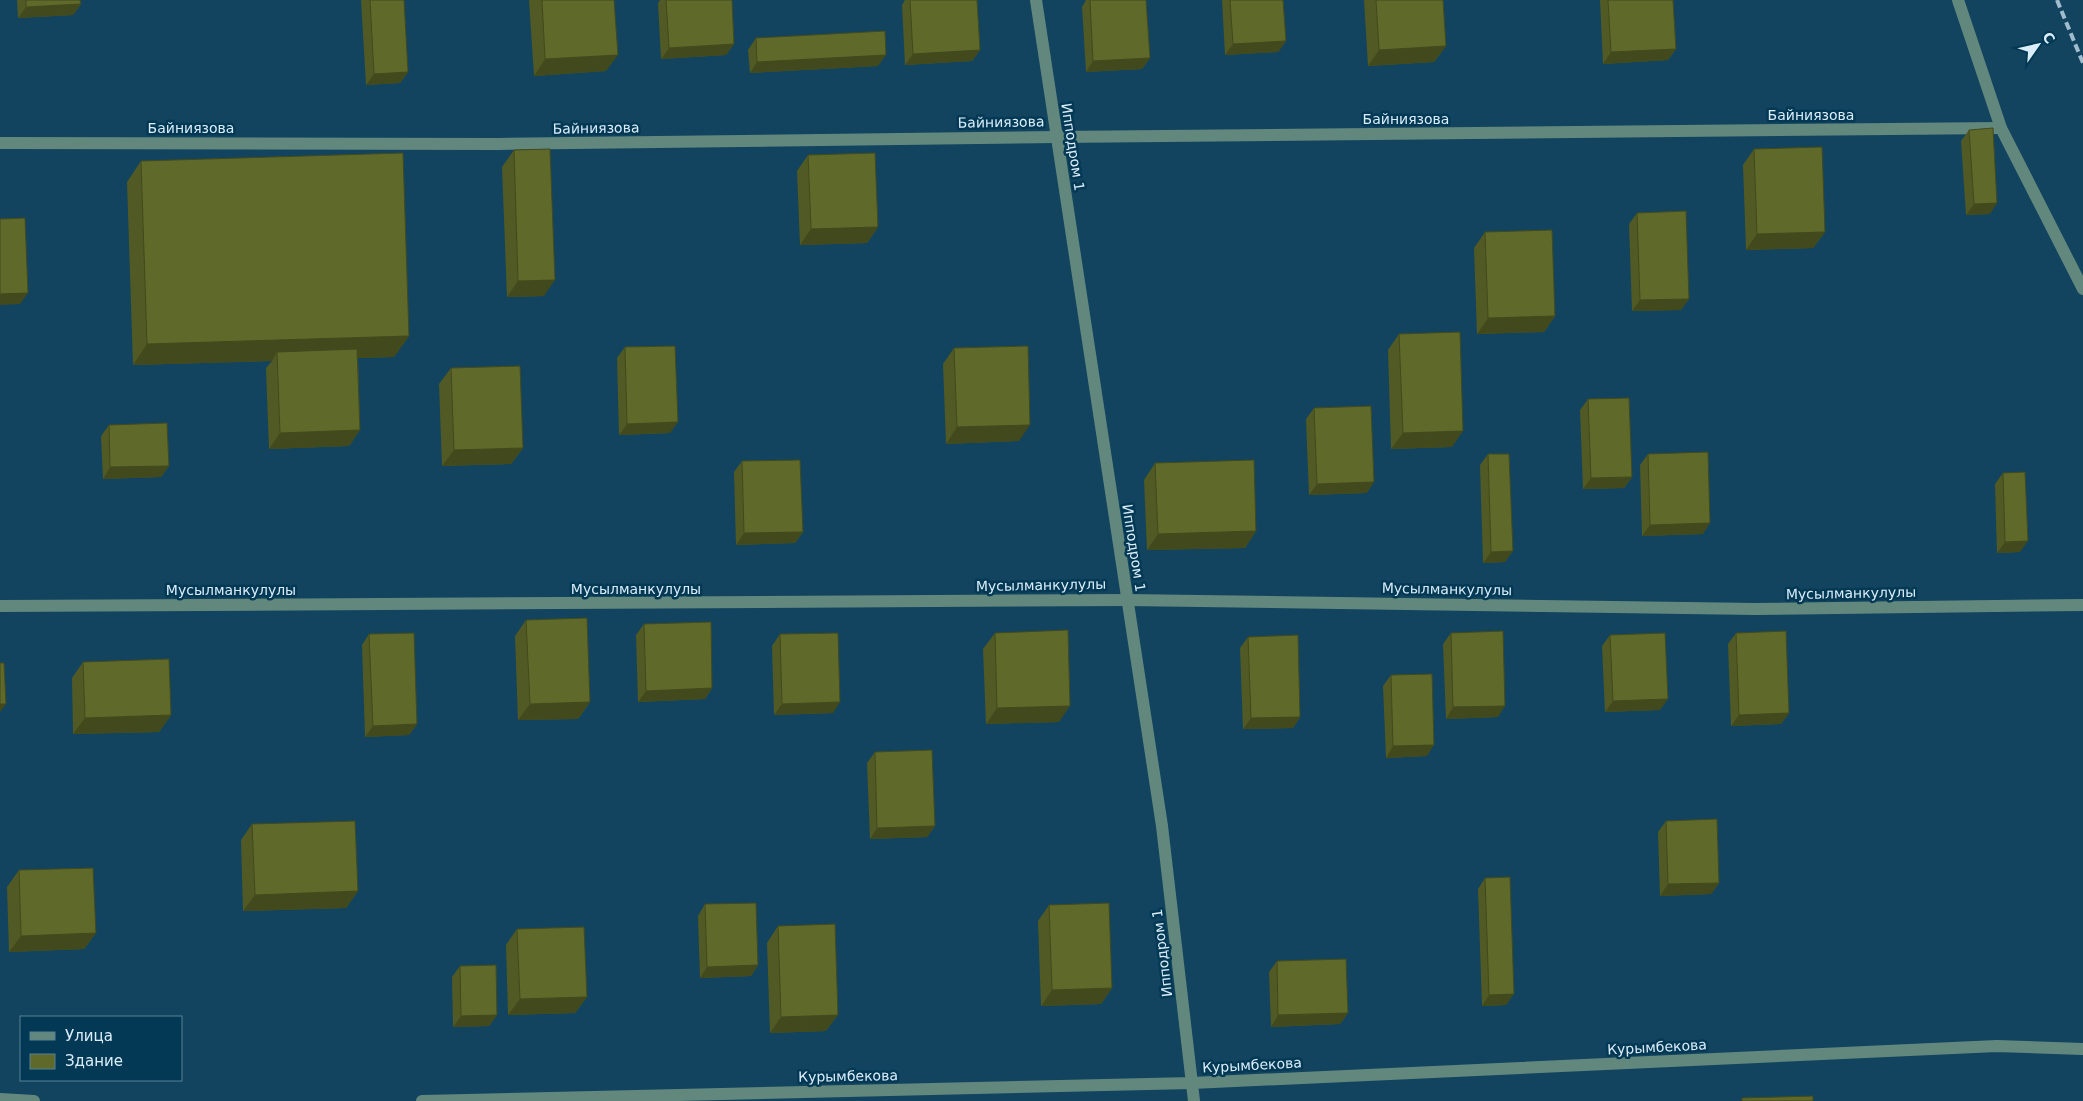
<svg xmlns="http://www.w3.org/2000/svg" width="2083" height="1101" font-family="'DejaVu Sans',sans-serif">
	<style>
		.lines { fill: none; stroke-linecap: round; stroke-linejoin: round }
		.minor { stroke: #62887e; stroke-width: 12 }
		.rail { stroke: #a0bccd; stroke-width: 4; stroke-dasharray: 8 4; stroke-linecap: butt }
		.wall { fill: #515a24 }
		.shaded-wall { fill: #424a1d }
		.building { fill: #5e692a; stroke: #424a1d }
		.labels { text-anchor: middle; dominant-baseline: central; stroke-width: 5; stroke-linejoin: round; paint-order: stroke }
		.street-label { font-size: 14px; fill: #dbedfa; stroke: #033954 }
	</style>
	<rect width="100%" height="100%" fill="#12445f"/>
	<g class="lines">
		<!-- minor -->
		<g class="minor">
			<path d="M1036 0 1162 826 1194 1101"/>
			<path d="M1958 0 2001 128 2083 289"/>
			<path d="M0 143 498 144 1056 137 2001 128"/>
			<path d="M0 606 1127 600 1756 609 2083 605"/>
			<path d="M0 1099 34 1101"/>
			<path d="M422 1101 1192 1083 1997 1046 2083 1049"/>
		</g>
		<!-- rail -->
		<path class="rail" d="M2057 0 2083 63"/>
	</g>
	<!-- wall -->
	<g class="wall">
		<path d="M17 0H80L81 4 73 15 18 18Z"/>
		<path d="M361 0H404L408 72 400 83 366 85Z"/>
		<path d="M529 0H614L606 71 534 76Z"/>
		<path d="M660 0H732L734 44 726 55 661 59 658 3Z"/>
		<path d="M905 0H977L980 50 972 61 905 65 902 5Z"/>
		<path d="M1086 0H1146L1150 58 1142 69 1086 72 1082 7Z"/>
		<path d="M1222 0H1283L1286 41 1278 52 1225 55Z"/>
		<path d="M1364 0H1443L1446 46 1434 62 1368 66Z"/>
		<path d="M1600 0H1673L1676 49 1668 60 1603 64Z"/>
		<path d="M756 38 878 66 750 73 748 50Z"/>
		<path d="M1969 130 1990 214 1966 215 1961 141Z"/>
		<path d="M1754 149 1825 232 1813 248 1746 250 1743 165Z"/>
		<path d="M514 150 544 296 507 297 502 167Z"/>
		<path d="M808 155 878 227 867 243 800 245 797 171Z"/>
		<path d="M141 161 409 336 394 357 358 358 360 430 349 446 269 449 266 368 272 361 133 365 127 182Z"/>
		<path d="M1637 213 1681 310 1632 311 1629 224Z"/>
		<path d="M1485 232 1555 316 1544 332 1477 334 1474 248Z"/>
		<path d="M1399 334 1452 447 1391 449 1388 350Z"/>
		<path d="M625 347 670 433 619 435 617 358Z"/>
		<path d="M954 348 1019 441 946 444 943 364Z"/>
		<path d="M451 368 523 448 511 464 442 466 439 384Z"/>
		<path d="M1588 399 1632 477 1624 488 1583 489 1580 410Z"/>
		<path d="M1314 408 1367 493 1309 495 1306 419Z"/>
		<path d="M109 425 169 466 161 477 103 479 101 436Z"/>
		<path d="M1488 454 1505 562 1483 563 1480 465Z"/>
		<path d="M1648 454 1703 534 1642 536 1640 465Z"/>
		<path d="M742 461 803 532 795 543 736 545 734 472Z"/>
		<path d="M1155 463 1256 531 1245 548 1147 550 1144 480Z"/>
		<path d="M2003 473 2020 552 1997 553 1995 484Z"/>
		<path d="M526 620 590 702 578 719 518 720 515 636Z"/>
		<path d="M644 624 712 688 705 699 638 702 636 635Z"/>
		<path d="M995 633 1059 722 986 724 983 649Z"/>
		<path d="M1451 633 1498 717 1446 719 1443 644Z"/>
		<path d="M1736 633 1789 713 1781 724 1731 726 1728 644Z"/>
		<path d="M369 634 417 724 409 735 365 737 362 645Z"/>
		<path d="M780 634 833 713 774 715 772 646Z"/>
		<path d="M1610 635 1660 710 1605 712 1602 646Z"/>
		<path d="M1248 637 1300 717 1293 728 1243 729 1240 648Z"/>
		<path d="M83 662 171 715 159 732 73 734 72 678Z"/>
		<path d="M1391 675 1427 756 1386 758 1383 686Z"/>
		<path d="M875 752 935 826 927 837 870 839 867 763Z"/>
		<path d="M1666 821 1719 883 1711 894 1660 896 1658 832Z"/>
		<path d="M252 824 358 891 346 908 243 911 241 840Z"/>
		<path d="M19 870 96 933 84 949 9 952 7 887Z"/>
		<path d="M1485 878 1506 1005 1482 1006 1478 889Z"/>
		<path d="M705 904 758 965 751 976 700 978 698 916Z"/>
		<path d="M1049 905 1112 988 1101 1004 1041 1006 1038 921Z"/>
		<path d="M778 926 826 1031 770 1033 767 943Z"/>
		<path d="M517 929 587 997 575 1013 508 1015 506 945Z"/>
		<path d="M1277 961 1348 1013 1340 1024 1271 1027 1269 972Z"/>
		<path d="M460 966 497 1015 489 1026 453 1027 452 977Z"/>
	</g>
	<!-- shaded-wall -->
	<g class="shaded-wall">
		<path d="M81 4 73 15 18 18 26 7Z"/>
		<path d="M1286 41 1278 52 1225 55 1233 44Z"/>
		<path d="M734 44 726 55 661 59 669 48Z"/>
		<path d="M1446 46 1434 62 1368 66 1379 50Z"/>
		<path d="M1676 49 1668 60 1603 64 1611 52Z"/>
		<path d="M980 50 972 61 905 65 913 54Z"/>
		<path d="M618 55 606 71 534 76 545 59Z"/>
		<path d="M886 55 878 66 750 73 757 62Z"/>
		<path d="M1150 58 1142 69 1086 72 1093 61Z"/>
		<path d="M408 72 400 83 366 85 374 74Z"/>
		<path d="M1997 203 1990 214 1966 215 1974 204Z"/>
		<path d="M878 227 867 243 800 245 811 229Z"/>
		<path d="M1825 232 1813 248 1746 250 1757 234Z"/>
		<path d="M555 280 544 296 507 297 518 281Z"/>
		<path d="M28 293 20 304 0 305V294Z"/>
		<path d="M1689 299 1681 310 1632 311 1640 300Z"/>
		<path d="M1555 316 1544 332 1477 334 1488 318Z"/>
		<path d="M409 336 394 357 278 360 277 352 272 361 133 365 147 344Z"/>
		<path d="M678 422 670 433 619 435 627 424Z"/>
		<path d="M1030 425 1019 441 946 444 957 427Z"/>
		<path d="M360 430 349 446 269 449 280 433Z"/>
		<path d="M1463 431 1452 447 1391 449 1403 433Z"/>
		<path d="M523 448 511 464 442 466 454 450Z"/>
		<path d="M169 466 161 477 103 479 110 467Z"/>
		<path d="M1632 477 1624 488 1583 489 1591 478Z"/>
		<path d="M1374 482 1367 493 1309 495 1317 484Z"/>
		<path d="M1710 523 1703 534 1642 536 1650 525Z"/>
		<path d="M1256 531 1245 548 1147 550 1158 534Z"/>
		<path d="M803 532 795 543 736 545 744 533Z"/>
		<path d="M2028 541 2020 552 1997 553 2005 542Z"/>
		<path d="M1513 551 1505 562 1483 563 1491 552Z"/>
		<path d="M712 688 705 699 638 702 646 691Z"/>
		<path d="M1668 699 1660 710 1605 712 1613 701Z"/>
		<path d="M590 702 578 719 518 720 530 704Z"/>
		<path d="M840 702 833 713 774 715 782 704Z"/>
		<path d="M0 704H6L0 712Z"/>
		<path d="M1070 706 1059 722 986 724 997 708Z"/>
		<path d="M1505 706 1498 717 1446 719 1453 707Z"/>
		<path d="M1789 713 1781 724 1731 726 1739 715Z"/>
		<path d="M171 715 159 732 73 734 85 718Z"/>
		<path d="M1300 717 1293 728 1243 729 1251 718Z"/>
		<path d="M417 724 409 735 365 737 373 726Z"/>
		<path d="M1434 745 1427 756 1386 758 1393 746Z"/>
		<path d="M935 826 927 837 870 839 877 828Z"/>
		<path d="M1719 883 1711 894 1660 896 1668 884Z"/>
		<path d="M358 891 346 908 243 911 255 895Z"/>
		<path d="M96 933 84 949 9 952 21 936Z"/>
		<path d="M758 965 751 976 700 978 707 967Z"/>
		<path d="M1112 988 1101 1004 1041 1006 1052 990Z"/>
		<path d="M1514 994 1506 1005 1482 1006 1489 995Z"/>
		<path d="M587 997 575 1013 508 1015 520 999Z"/>
		<path d="M1348 1013 1340 1024 1271 1027 1278 1015Z"/>
		<path d="M497 1015 489 1026 453 1027 461 1016Z"/>
		<path d="M838 1015 826 1031 770 1033 781 1017Z"/>
	</g>
	<!-- building -->
	<g class="building">
		<path d="M26 0H80L81 4 26 7Z"/>
		<path d="M370 0H404L408 72 374 74Z"/>
		<path d="M542 0H614L618 55 545 59Z"/>
		<path d="M666 0H732L734 44 669 48Z"/>
		<path d="M910 0H977L980 50 913 54Z"/>
		<path d="M1090 0H1146L1150 58 1093 61Z"/>
		<path d="M1230 0H1283L1286 41 1233 44Z"/>
		<path d="M1376 0H1443L1446 46 1379 50Z"/>
		<path d="M1608 0H1673L1676 49 1611 52Z"/>
		<path d="M885 31 886 55 757 62 756 38Z"/>
		<path d="M1993 128 1997 203 1974 204 1969 130Z"/>
		<path d="M1822 147 1825 232 1757 234 1754 149Z"/>
		<path d="M550 149 555 280 518 281 514 150Z"/>
		<path d="M403 153 409 336 147 344 141 161Z"/>
		<path d="M875 153 878 227 811 229 808 155Z"/>
		<path d="M1686 211 1689 299 1640 300 1637 213Z"/>
		<path d="M25 218 28 293 0 294V219Z"/>
		<path d="M1552 230 1555 316 1488 318 1485 232Z"/>
		<path d="M1460 332 1463 431 1403 433 1399 334Z"/>
		<path d="M675 346 678 422 627 424 625 347Z"/>
		<path d="M1028 346 1030 425 957 427 954 348Z"/>
		<path d="M357 349 360 430 280 433 277 352Z"/>
		<path d="M520 366 523 448 454 450 451 368Z"/>
		<path d="M1629 398 1632 477 1591 478 1588 399Z"/>
		<path d="M1371 406 1374 482 1317 484 1314 408Z"/>
		<path d="M167 423 169 466 110 467 109 425Z"/>
		<path d="M1708 452 1710 523 1650 525 1648 454Z"/>
		<path d="M1488 454H1509L1513 551 1491 552Z"/>
		<path d="M800 460 803 532 744 533 742 461Z"/>
		<path d="M1254 460 1256 531 1158 534 1155 463Z"/>
		<path d="M2025 472 2028 541 2005 542 2003 473Z"/>
		<path d="M587 618 590 702 530 704 526 620Z"/>
		<path d="M711 622 712 688 646 691 644 624Z"/>
		<path d="M1068 630 1070 706 997 708 995 633Z"/>
		<path d="M1503 631 1505 706 1453 707 1451 633Z"/>
		<path d="M1786 631 1789 713 1739 715 1736 633Z"/>
		<path d="M414 633 417 724 373 726 369 634Z"/>
		<path d="M838 633 840 702 782 704 780 634Z"/>
		<path d="M1665 633 1668 699 1613 701 1610 635Z"/>
		<path d="M1298 635 1300 717 1251 718 1248 637Z"/>
		<path d="M169 659 171 715 85 718 83 662Z"/>
		<path d="M0 663H4L6 704H0Z"/>
		<path d="M1432 674 1434 745 1393 746 1391 675Z"/>
		<path d="M932 750 935 826 877 828 875 752Z"/>
		<path d="M1717 819 1719 883 1668 884 1666 821Z"/>
		<path d="M355 821 358 891 255 895 252 824Z"/>
		<path d="M93 868 96 933 21 936 19 870Z"/>
		<path d="M1510 877 1514 994 1489 995 1485 878Z"/>
		<path d="M756 903 758 965 707 967 705 904Z"/>
		<path d="M1109 903 1112 988 1052 990 1049 905Z"/>
		<path d="M835 924 838 1015 781 1017 778 926Z"/>
		<path d="M584 927 587 997 520 999 517 929Z"/>
		<path d="M1346 959 1348 1013 1278 1015 1277 961Z"/>
		<path d="M496 965 497 1015 461 1016 460 966Z"/>
		<path d="M1813 1096V1101H1742V1098Z"/>
	</g>
	<g class="labels">
		<!-- street labels -->
		<g class="street-label">
			<text x="1811" y="115">Байниязова</text>
			<text x="1406" y="119">Байниязова</text>
			<text transform="translate(1001 122) rotate(-1)">Байниязова</text>
			<text x="191" y="128">Байниязова</text>
			<text transform="translate(596 128) rotate(-1)">Байниязова</text>
			<text transform="translate(1073 147) rotate(81)">Ипподром 1</text>
			<text transform="translate(1134 548) rotate(81)">Ипподром 1</text>
			<text transform="translate(1041 585) rotate(-1)">Мусылманкулулы</text>
			<text x="636" y="589">Мусылманкулулы</text>
			<text transform="translate(1447 589) rotate(1)">Мусылманкулулы</text>
			<text x="231" y="590">Мусылманкулулы</text>
			<text transform="translate(1851 593) rotate(-1)">Мусылманкулулы</text>
			<text transform="translate(1162 953) rotate(-97)">Ипподром 1</text>
			<text transform="translate(1657 1047) rotate(-3)">Курымбекова</text>
			<text transform="translate(1252 1065) rotate(-3)">Курымбекова</text>
			<text transform="translate(848 1076) rotate(-1)">Курымбекова</text>
		</g>
	</g>
	<!-- legend -->
	<rect x="20" y="1016" width="162" height="65" fill="#033954" stroke="#598196"/>
	<rect x="30" y="1032" width="25" height="8" fill="#62887e" stroke="#598196"/>
	<text x="65" y="1041" font-size="15" fill="#dbedfa">Улица</text>
	<rect x="30" y="1054" width="25" height="15" fill="#5e692a" stroke="#598196"/>
	<text x="65" y="1066" font-size="15" fill="#dbedfa">Здание</text>
	<!-- north arrow -->
	<g transform="translate(2038 45) rotate(56)" stroke="#033954" stroke-width="4" paint-order="stroke">
	<path d="M0-4L9 19L0 12L-9 19Z" fill="#dbedfa"/>
	<text y="-8" font-size="14" font-weight="bold" text-anchor="middle" fill="#dbedfa">С</text>
	</g>
</svg>
